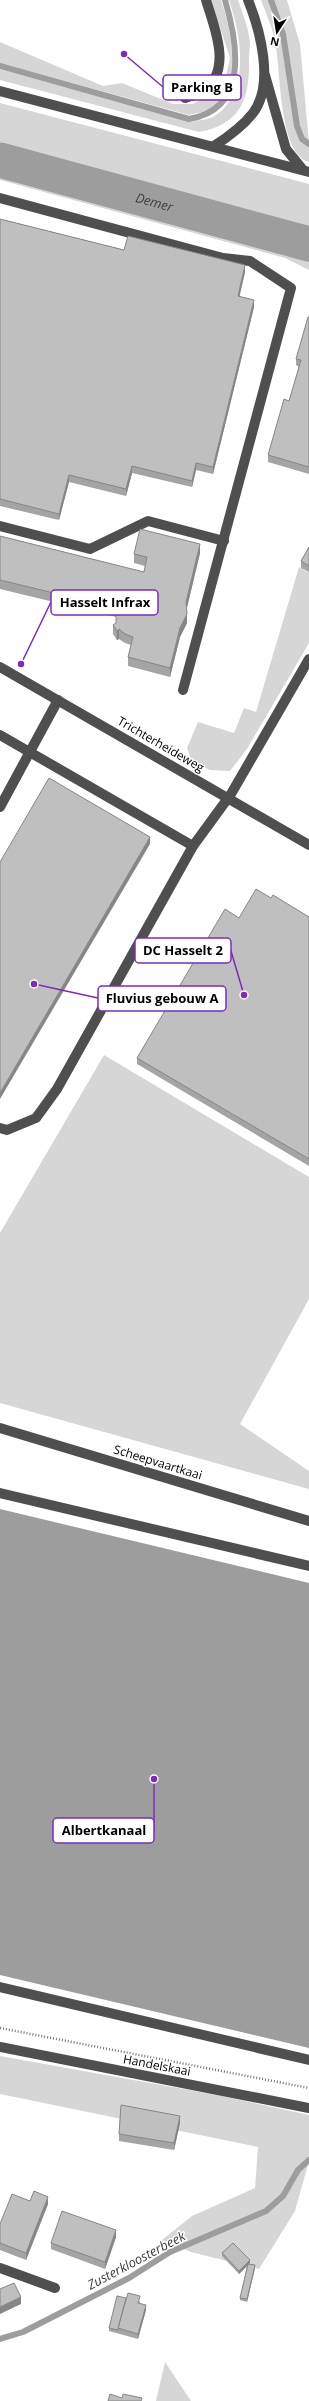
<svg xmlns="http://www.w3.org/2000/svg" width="309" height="2401" font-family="'Open Sans',sans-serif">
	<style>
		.green { fill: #d6d6d6 }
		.water { fill: #9d9d9d }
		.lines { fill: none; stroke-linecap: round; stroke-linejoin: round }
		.stream { stroke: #9d9d9d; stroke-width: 6 }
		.river { stroke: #9d9d9d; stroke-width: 35 }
		.path { stroke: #717171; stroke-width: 2.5; stroke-dasharray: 1 2; stroke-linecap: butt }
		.minor { stroke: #4f4f4f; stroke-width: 10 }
		.wall { fill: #a4a4a4 }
		.shaded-wall { fill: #868686 }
		.building { fill: #bfbfbf; stroke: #868686 }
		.labels { text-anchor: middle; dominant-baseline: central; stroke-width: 3; stroke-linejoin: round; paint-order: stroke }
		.street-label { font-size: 12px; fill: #000; stroke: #fff }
		.water-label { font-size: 13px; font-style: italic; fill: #3e3e3e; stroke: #fff }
		.leader { fill: none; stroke: #7b2cbf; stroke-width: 1.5 }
		.callout-dot { fill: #7b2cbf; stroke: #fff; stroke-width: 1.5 }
		.callout { fill: #fff; stroke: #7b2cbf; stroke-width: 1.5 }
		.callout-label { font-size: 13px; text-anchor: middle; font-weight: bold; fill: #000 }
	</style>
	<rect width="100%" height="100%" fill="#fff"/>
	<!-- green -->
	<g class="green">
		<path d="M211 0H221C231 28 244 93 210 109 204 112 196 113 189 115L0 63V42L103 86 122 83 173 104H193L211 94 225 81 230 58Z"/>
		<path d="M229 0H238C242 12 247 24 249 36 251 43 249 52 249 60 250 99 240 125 199 132L0 80V69L192 122C198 120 208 120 213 117 252 94 241 35 229 0Z"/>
		<path d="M261 0H270L282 34 296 127 301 139 309 146V162C278 154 281 68 275 41 272 27 266 13 261 0Z"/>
		<path d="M273 0H287L300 44 309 143 304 138 299 125 284 32Z"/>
		<path d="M0 103 309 184V234L0 150Z"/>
		<path d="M0 166 309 254V270L285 258 0 180Z"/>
		<path d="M299 567 307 572 309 571V643L247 749 230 771 210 770 192 762 187 748 198 722 234 733 244 708 256 712Z"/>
		<path d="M104 1055 309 1177V1299L240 1424 309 1471V1489L0 1403V1233Z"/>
		<path d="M0 2056 217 2095 309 2115V2161L295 2211 259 2269 191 2252 162 2240 192 2216 255 2188 258 2147 0 2094Z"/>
		<path d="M165 2362 191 2401H156Z"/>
	</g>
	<!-- water -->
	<path class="water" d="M0 1509 309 1583V2048L0 1975Z"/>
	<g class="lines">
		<!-- stream -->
		<g class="stream">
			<path d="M271 0 283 34 297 126 302 139 309 144"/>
			<path d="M0 66 189 119C249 109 238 44 225 0"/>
			<path d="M0 2339 23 2332 129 2278 170 2252 266 2211 283 2196 298 2170 309 2160"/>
		</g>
		<!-- river -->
		<path class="river" id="s1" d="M0 160 309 244"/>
		<!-- path -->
		<path class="path" d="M0 2028 309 2088"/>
		<!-- minor -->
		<g class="minor">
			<path d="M265 75 286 149 303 170"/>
			<path d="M0 91 309 172"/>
			<path d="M185 98C190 96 197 95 202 92 234 71 214 27 206 0"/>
			<path d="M214 146C228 137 243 126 253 113 275 84 260 30 248 0"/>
			<path d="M0 198 223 258 250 261 291 288 183 690"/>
			<path d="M0 526 90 549 148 521 224 541"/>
			<path d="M0 667 309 845"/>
			<path d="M0 735 193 846"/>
			<path d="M0 807 58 700"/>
			<path d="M0 1128 7 1130 36 1118 57 1089 193 846 231 794 309 659"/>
			<path d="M0 1428 309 1521"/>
			<path d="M0 1493 309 1566"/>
			<path d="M0 1987 309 2060"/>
			<path d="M0 2047 309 2108"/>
			<path d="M0 2268 55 2288"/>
		</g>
	</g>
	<!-- wall -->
	<g class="wall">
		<path d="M0 219 124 250 245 272 239 297 254 307 213 474 196 470 192 487 132 473 126 496 69 482 59 520 0 506Z"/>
		<path d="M309 317V474L268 462V455L289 401 299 367 296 365V359Z"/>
		<path d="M0 536 144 572 145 566 134 563V554L200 553 187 608V623L180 637 170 677 128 666V657L131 645 125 643 119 639 117 640 113 634V625L116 623V617L0 589Z"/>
		<path d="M309 547V572L301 568V561Z"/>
		<path d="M271 898 309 917V1166L137 1064V1058L239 918Z"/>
		<path d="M180 2123 174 2150 119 2141V2134Z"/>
		<path d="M30 2201 48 2204 26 2260 0 2250V2224Z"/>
		<path d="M116 2237 105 2269 51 2249V2243Z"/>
		<path d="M222 2253 250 2263 249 2264 255 2268 247 2302 240 2300V2298L247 2266 239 2274 222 2256Z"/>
		<path d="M140 2301V2304L146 2310 138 2339 109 2331V2328Z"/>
	</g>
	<!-- shaded-wall -->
	<g class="shaded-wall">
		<path d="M245 265V272L238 303V296Z"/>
		<path d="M254 300V307L213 474V467Z"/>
		<path d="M196 463V470L192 487V481Z"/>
		<path d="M132 466V473L126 496V489Z"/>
		<path d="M69 475V482L59 520V514Z"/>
		<path d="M200 544V553L186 611V602Z"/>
		<path d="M187 614V623L180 637 170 677V668L180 628Z"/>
		<path d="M119 629V639L117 640V631Z"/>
		<path d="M150 837V844L0 1099V1093Z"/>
		<path d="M180 2116V2123L174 2150V2143Z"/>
		<path d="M48 2197V2204L26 2260V2253Z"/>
		<path d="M116 2230V2237L105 2269V2262Z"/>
		<path d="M250 2260V2263L239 2274V2271Z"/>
		<path d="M255 2265V2268L247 2302V2299Z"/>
		<path d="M21 2297V2304L0 2314V2307Z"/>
		<path d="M146 2305V2310L138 2339V2334Z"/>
	</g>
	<!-- building -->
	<g class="building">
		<path d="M0 219 124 250 128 236 245 265 238 296 254 300 213 467 196 463 192 481 132 466 126 489 69 475 59 514 0 499Z"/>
		<path d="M308 317H309V467L268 455 284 399 289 401 301 360 296 359Z"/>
		<path d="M140 529 200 544 186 602 187 614 180 628 170 668 128 657 133 637 125 634 119 629 117 631 113 625 116 623V608L0 580V536L144 572 147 557 134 554Z"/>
		<path d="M309 547V566L301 561Z"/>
		<path d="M49 778 150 837 0 1093V862Z"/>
		<path d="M256 889 271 898 273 895 309 917V1159L137 1058 225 909 239 918Z"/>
		<path d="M121 2105 180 2116 174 2143 119 2134Z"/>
		<path d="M34 2191 48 2197 26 2253 0 2243V2224L12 2194 30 2201Z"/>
		<path d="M62 2211 116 2230 105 2262 51 2243Z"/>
		<path d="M233 2243 250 2260 239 2271 222 2253Z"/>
		<path d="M248 2264 255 2265 247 2299 240 2298Z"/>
		<path d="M14 2283 21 2297 0 2307V2289Z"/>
		<path d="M128 2293 140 2296 138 2303 146 2305 138 2334 118 2328Z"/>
		<path d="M117 2296 126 2298 118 2328V2330L109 2328Z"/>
		<path d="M110 2394 122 2398 123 2394 142 2398 141 2401H108Z"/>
	</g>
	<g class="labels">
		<!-- street labels -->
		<g class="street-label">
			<text transform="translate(161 744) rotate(30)">Trichterheideweg</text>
			<text transform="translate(158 1462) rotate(17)">Scheepvaartkaai</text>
			<text transform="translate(157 2065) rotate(11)">Handelskaai</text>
		</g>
		<!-- water labels -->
		<g class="water-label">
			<text stroke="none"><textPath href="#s1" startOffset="160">Demer</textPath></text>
			<text transform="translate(136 2260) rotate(-28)">Zusterkloosterbeek</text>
		</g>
	</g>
	<!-- callouts -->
	<path class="leader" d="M124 54L163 87M21 664L51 602M244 995L231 951M34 984L98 998M154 1779L154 1831"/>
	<g class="callout-dot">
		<circle cx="124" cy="54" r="4"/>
		<circle cx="21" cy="664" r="4"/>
		<circle cx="244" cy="995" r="4"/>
		<circle cx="34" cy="984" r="4"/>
		<circle cx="154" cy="1779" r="4"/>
	</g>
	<g class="callout">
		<rect x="163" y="75" width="78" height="25" rx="4"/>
		<rect x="51" y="590" width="107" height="25" rx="4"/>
		<rect x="135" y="938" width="96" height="25" rx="4"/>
		<rect x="98" y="986" width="128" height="25" rx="4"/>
		<rect x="53" y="1818" width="101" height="25" rx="4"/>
	</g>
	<g class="callout-label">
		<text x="202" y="92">Parking B</text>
		<text x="105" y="607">Hasselt Infrax</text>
		<text x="183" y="955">DC Hasselt 2</text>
		<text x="162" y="1003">Fluvius gebouw A</text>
		<text x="104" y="1835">Albertkanaal</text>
	</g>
	<!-- north arrow -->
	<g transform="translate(277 32) rotate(192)" stroke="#ffffff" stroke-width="3" paint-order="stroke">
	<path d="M0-3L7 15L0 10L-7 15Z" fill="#000000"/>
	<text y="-6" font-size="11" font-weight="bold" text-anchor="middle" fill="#000000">N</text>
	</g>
</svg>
